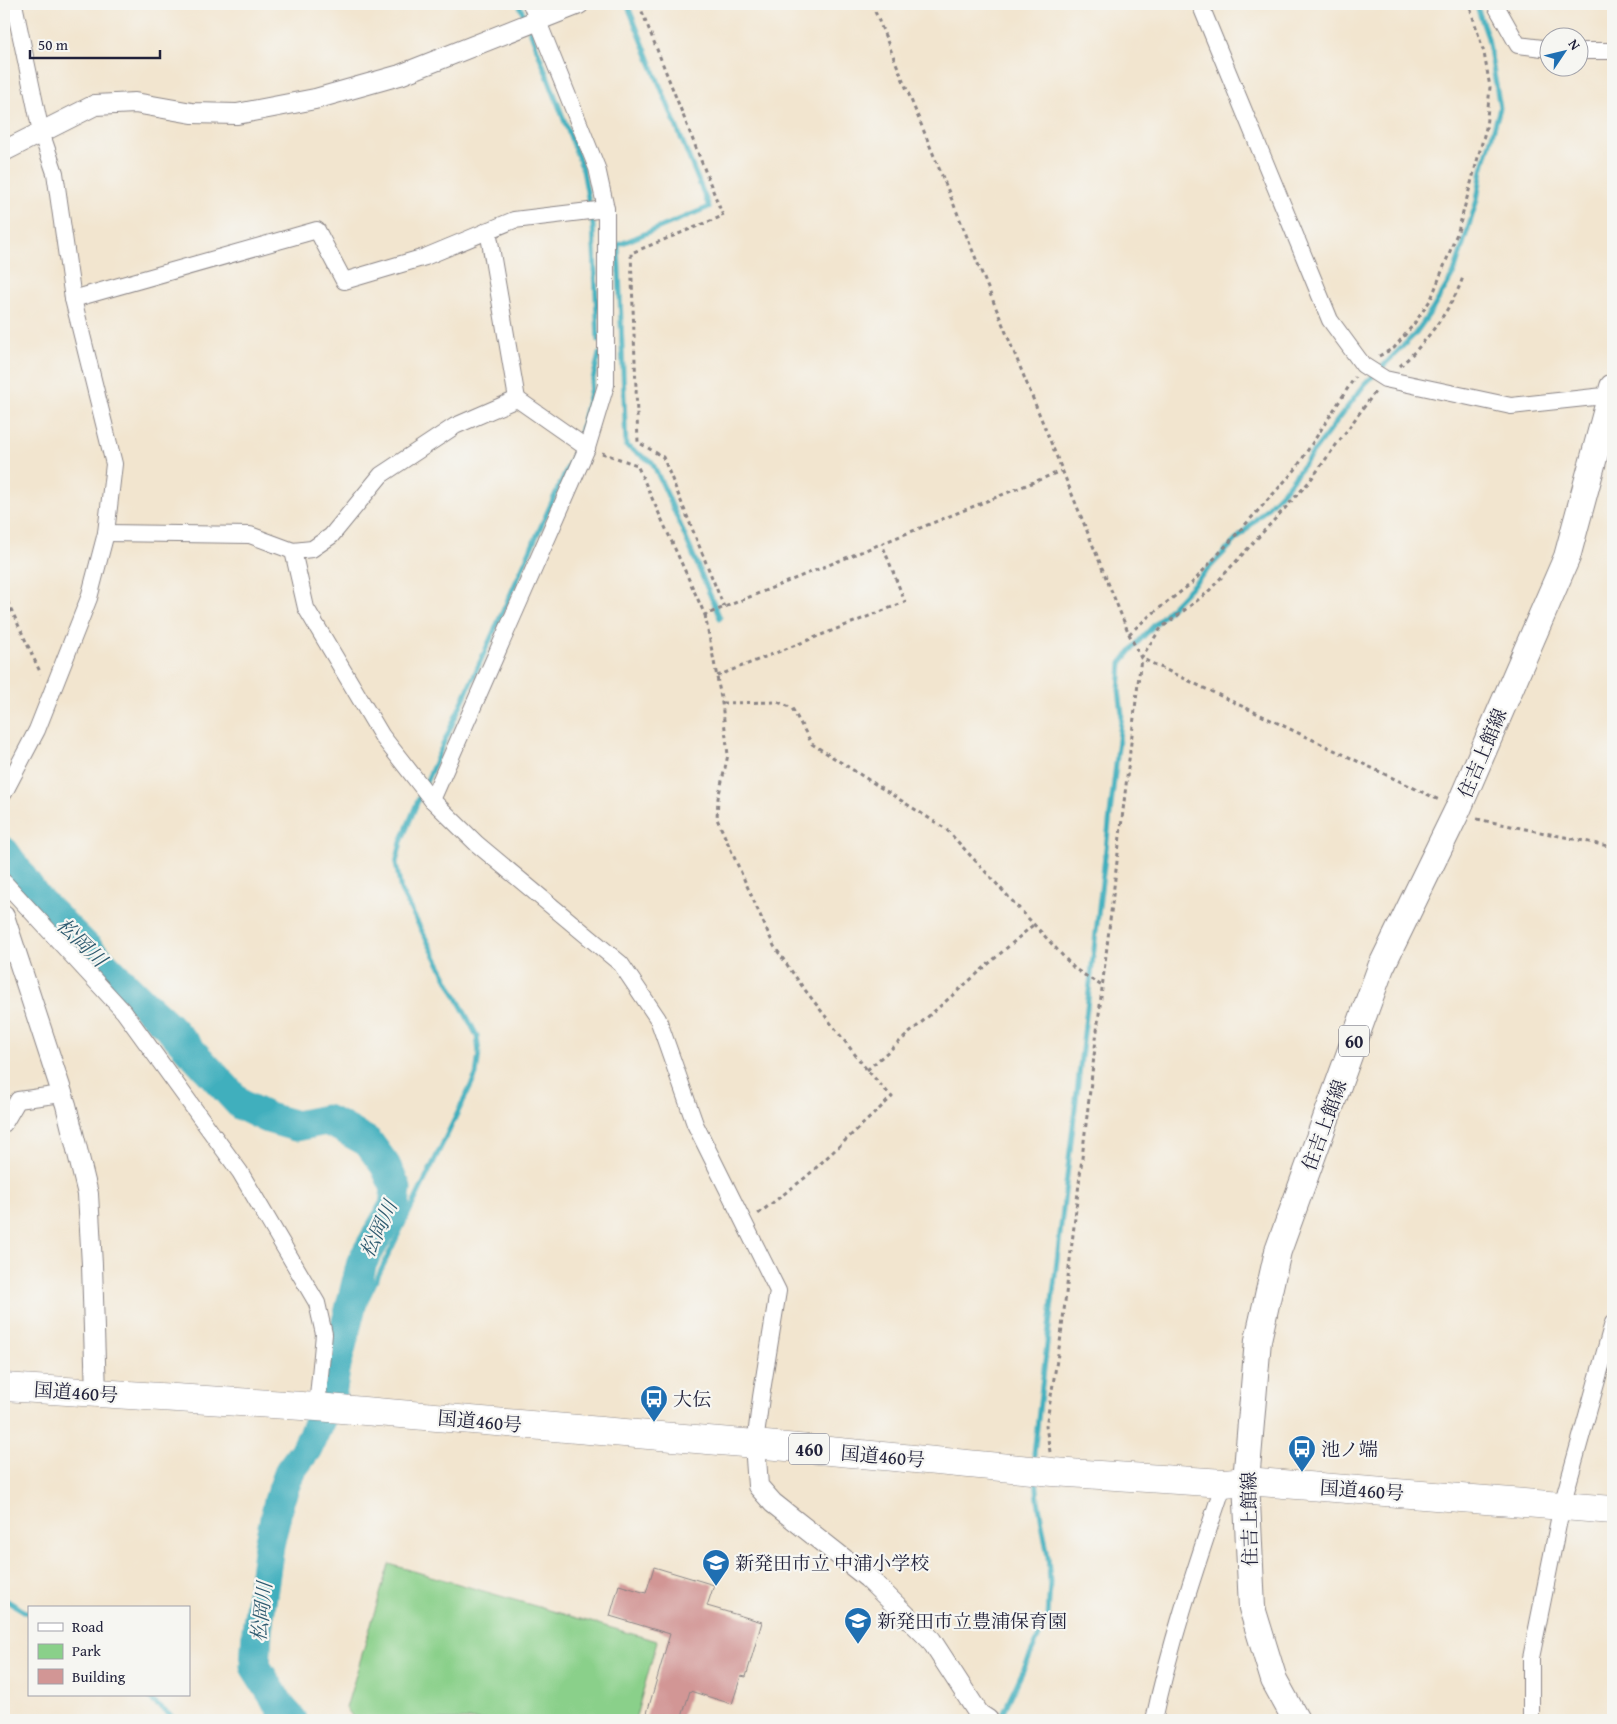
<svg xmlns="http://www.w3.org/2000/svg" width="1617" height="1724" font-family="'Gentium Book Plus','Noto Serif JP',serif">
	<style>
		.green { fill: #8ad08a; stroke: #567962 }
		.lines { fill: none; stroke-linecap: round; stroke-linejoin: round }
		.stream { stroke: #41afbd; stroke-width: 5 }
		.river { stroke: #41afbd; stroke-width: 31 }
		.building { fill: #d29695 }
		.minor-casing { stroke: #8a8485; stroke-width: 18 }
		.tertiary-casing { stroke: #8a8485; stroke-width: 22 }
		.primary-casing { stroke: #8a8485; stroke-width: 28 }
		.trunk-casing { stroke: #8a8485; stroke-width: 29 }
		.path { stroke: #8a8485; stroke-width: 3; stroke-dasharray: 4 4; stroke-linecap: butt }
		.minor { stroke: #fff; stroke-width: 16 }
		.tertiary { stroke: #fff; stroke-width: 20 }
		.primary { stroke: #fff; stroke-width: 26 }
		.trunk { stroke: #fff; stroke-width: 28 }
		.labels { text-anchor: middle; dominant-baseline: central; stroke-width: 4.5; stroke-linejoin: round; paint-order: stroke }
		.shield { fill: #f6f6f2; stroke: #626272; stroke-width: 1 }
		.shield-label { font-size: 18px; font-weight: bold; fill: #22223b }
		.street-label { font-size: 19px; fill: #22223b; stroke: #f6f6f2 }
		.poi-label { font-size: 19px; fill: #22223b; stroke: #f6f6f2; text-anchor: start }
		.water-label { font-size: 20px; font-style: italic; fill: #2e5a6f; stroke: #f6f6f2 }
	</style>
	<rect width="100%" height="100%" fill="#f6f6f2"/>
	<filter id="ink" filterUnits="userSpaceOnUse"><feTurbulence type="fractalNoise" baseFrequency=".02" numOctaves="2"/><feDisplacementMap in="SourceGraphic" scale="10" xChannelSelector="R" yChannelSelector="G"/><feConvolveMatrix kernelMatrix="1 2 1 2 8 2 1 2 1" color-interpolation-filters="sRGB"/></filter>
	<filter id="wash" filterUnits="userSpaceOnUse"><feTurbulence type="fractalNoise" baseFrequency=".0096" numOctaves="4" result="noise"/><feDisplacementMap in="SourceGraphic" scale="20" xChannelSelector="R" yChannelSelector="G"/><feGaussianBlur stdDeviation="1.12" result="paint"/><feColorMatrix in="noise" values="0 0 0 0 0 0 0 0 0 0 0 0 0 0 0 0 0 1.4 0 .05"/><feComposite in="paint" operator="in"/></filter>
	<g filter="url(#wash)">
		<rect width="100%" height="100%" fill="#f2e5cf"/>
		<!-- green -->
		<path class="green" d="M389 1564 657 1641 635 1720H355L346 1708Z"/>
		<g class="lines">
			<!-- stream -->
			<g class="stream">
				<path d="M519 4 526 20"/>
				<path d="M627 4 709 207 618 245 626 446 652 462 667 494 720 618"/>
				<path d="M529 28 583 170 593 225 598 341"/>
				<path d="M343 1336 363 1307 476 1075 479 1053 477 1036 401 891 396 863 401 842 419 798 577 446 599 354"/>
				<path d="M1035 1462 1034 1453 1122 714 1119 690 1121 663 1139 641 1286 488 1365 384 1415 334 1432 310 1454 273 1477 200 1482 170 1500 108 1488 38 1476 4"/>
				<path d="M4 1599 29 1614"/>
				<path d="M145 1695 176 1720"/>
				<path d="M1000 1720 1048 1617 1050 1582 1048 1557 1038 1500 1036 1478"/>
			</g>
			<!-- river -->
			<path class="river" d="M4 852 37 899 145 1005 168 1026 241 1105 268 1118 296 1126 326 1120 341 1127 368 1142 385 1165 396 1188 394 1206 362 1262 335 1370 331 1395 307 1448 290 1471 279 1501 269 1545 257 1631 255 1666 282 1709 292 1720"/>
		</g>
		<g id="blocks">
			<!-- building -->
			<path class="building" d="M654 1567 714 1585 707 1606 762 1622 746 1677 741 1676 732 1704 690 1691 681 1720H645L670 1634 610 1616 619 1585 646 1593Z"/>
		</g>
	</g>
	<g filter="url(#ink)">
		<use href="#blocks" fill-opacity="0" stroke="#8a8485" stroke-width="1"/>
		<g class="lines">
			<defs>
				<g id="minor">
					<path d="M1200 4 1330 320 1363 365 1385 379 1511 406 1613 395"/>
					<path d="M1495 4 1518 45 1550 49"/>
					<path d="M1580 51H1613"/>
					<path d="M488 230 517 399"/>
					<path d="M73 299 317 230 344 281 425 257 514 220 606 209"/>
					<path d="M106 533 250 535 293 551 306 608 382 736 432 800 477 844 621 964 658 1019 695 1124 778 1291 761 1397 755 1444"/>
					<path d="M293 551 312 549 331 536 381 475 455 426 517 399 587 448"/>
					<path d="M4 793 37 730 89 598 106 533 114 464 73 299 55 173 41 132 14 4"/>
					<path d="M432 800 587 448 606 385V209L597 168 531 4"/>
					<path d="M4 882 124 1012 240 1172 317 1303 324 1334 317 1407"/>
					<path d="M4 1124 18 1100 62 1094"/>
					<path d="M1154 1720C1171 1639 1198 1561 1224 1483"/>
					<path d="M1531 1720V1658L1562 1505 1613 1323"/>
				</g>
				<g id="tertiary">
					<path d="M4 151 95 105 135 103 192 113 237 114 315 99 400 75 579 4"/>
					<path d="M4 916 66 1105 88 1194 92 1265 96 1394"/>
					<path d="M755 1444 758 1486 773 1503 868 1578 931 1640 979 1714 988 1720"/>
				</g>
				<path id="primary" d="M1296 1720 1274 1680 1252 1608 1246 1481 1258 1340 1278 1251 1381 967 1458 809 1567 557 1613 387"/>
				<path id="trunk" d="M4 1387 317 1407 755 1444 1053 1472 1224 1483 1246 1481 1613 1510"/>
			</defs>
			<!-- minor casing -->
			<use href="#minor" class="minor-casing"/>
			<!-- tertiary casing -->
			<use href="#tertiary" class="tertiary-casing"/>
			<!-- primary casing -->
			<use href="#primary" class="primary-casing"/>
			<!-- trunk casing -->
			<use href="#trunk" class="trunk-casing"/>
			<!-- path -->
			<g class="path">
				<path d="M639 4 723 216 631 253 638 442 663 457 724 607"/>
				<path d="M872 4 1129 634 1141 658 1439 800"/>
				<path d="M1379 356 1394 348 1414 324 1431 299 1458 231 1486 128 1490 87 1484 53 1469 4"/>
				<path d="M1400 366C1424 345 1453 307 1463 277"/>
				<path d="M602 453 637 465 705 615 1061 471"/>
				<path d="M4 594 41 674"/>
				<path d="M705 615 722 703 728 755 718 798 717 819 774 946 802 986 867 1070 892 1097 806 1177 758 1214"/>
				<path d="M1129 634 1148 617 1192 583 1295 470 1355 377"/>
				<path d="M717 676 905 602 882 544"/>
				<path d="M722 703 778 702 792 708 812 744 946 829 1075 969 1102 986"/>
				<path d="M1477 819 1613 847"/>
				<path d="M867 1070 1033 925"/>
				<path d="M1050 1452 1046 1426 1061 1336 1141 658 1161 628 1207 593 1309 482 1375 392"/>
			</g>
			<!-- minor -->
			<use href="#minor" class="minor"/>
			<!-- tertiary -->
			<use href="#tertiary" class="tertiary"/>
			<!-- primary -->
			<use href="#primary" class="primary"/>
			<!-- trunk -->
			<use href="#trunk" class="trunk"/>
		</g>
	</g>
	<!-- icons -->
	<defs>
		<symbol id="bus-pin" viewBox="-11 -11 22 30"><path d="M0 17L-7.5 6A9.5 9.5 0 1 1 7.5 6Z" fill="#1f6fb2" stroke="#f6f6f2"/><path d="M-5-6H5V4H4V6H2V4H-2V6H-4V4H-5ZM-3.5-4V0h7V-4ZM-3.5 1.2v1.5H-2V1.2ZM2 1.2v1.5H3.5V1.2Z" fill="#fff"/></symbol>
		<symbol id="school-pin" viewBox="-11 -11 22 30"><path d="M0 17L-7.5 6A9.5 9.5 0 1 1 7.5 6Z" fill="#1f6fb2" stroke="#f6f6f2"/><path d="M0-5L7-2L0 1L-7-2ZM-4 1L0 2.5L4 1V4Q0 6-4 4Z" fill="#fff"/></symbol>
	</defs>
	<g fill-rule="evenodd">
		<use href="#bus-pin" x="638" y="1383" width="32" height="43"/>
		<use href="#bus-pin" x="1286" y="1433" width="32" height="43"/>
		<use href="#school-pin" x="700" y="1547" width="32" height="43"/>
		<use href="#school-pin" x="842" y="1605" width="32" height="43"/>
	</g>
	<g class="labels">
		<!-- shield labels -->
		<g class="shield">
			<rect x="1339" y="1025.5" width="30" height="31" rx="4"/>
			<rect x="789" y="1433.5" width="40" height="31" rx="4"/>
		</g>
		<g class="shield-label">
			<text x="1354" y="1041">60</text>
			<text x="809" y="1449">460</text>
		</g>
		<!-- street labels -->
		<g class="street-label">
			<text transform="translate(1482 753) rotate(-67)">住吉上館線</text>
			<text transform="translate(1324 1125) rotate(-70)">住吉上館線</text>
			<text transform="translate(76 1392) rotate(4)">国道460号</text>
			<text transform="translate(480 1421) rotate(5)">国道460号</text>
			<text transform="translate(883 1456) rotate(5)">国道460号</text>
			<text transform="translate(1362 1490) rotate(4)">国道460号</text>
			<text transform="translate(1249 1519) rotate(-91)">住吉上館線</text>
		</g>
		<!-- poi labels -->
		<g class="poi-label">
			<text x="673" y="1399">大伝</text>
			<text x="1321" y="1449">池ノ端</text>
			<text x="735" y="1563">新発田市立 中浦小学校</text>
			<text x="877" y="1621">新発田市立豊浦保育園</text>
		</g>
		<!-- water labels -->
		<g class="water-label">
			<text transform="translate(82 942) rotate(44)">松岡川</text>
			<text transform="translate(378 1229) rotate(-65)">松岡川</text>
			<text transform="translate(261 1612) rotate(-84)">松岡川</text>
		</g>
	</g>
	<!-- margin -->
	<rect width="1617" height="1724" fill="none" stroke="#f6f6f2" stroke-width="20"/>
	<!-- legend -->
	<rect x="28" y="1606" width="162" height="90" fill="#f6f6f2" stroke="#a1a1a9"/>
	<rect x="38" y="1623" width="25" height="8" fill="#ffffff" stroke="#a1a1a9"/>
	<text x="72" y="1632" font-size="15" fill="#22223b">Road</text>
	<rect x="38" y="1644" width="25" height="15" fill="#8ad08a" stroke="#a1a1a9"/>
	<text x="72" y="1656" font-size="15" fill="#22223b">Park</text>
	<rect x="38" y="1669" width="25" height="15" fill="#d29695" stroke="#a1a1a9"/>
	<text x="72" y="1682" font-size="15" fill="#22223b">Building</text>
	<!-- north arrow -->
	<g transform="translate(1564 52) rotate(55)"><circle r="24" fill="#f6f6f2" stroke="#a1a1a9"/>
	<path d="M0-4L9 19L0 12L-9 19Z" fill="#1f6fb2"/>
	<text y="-8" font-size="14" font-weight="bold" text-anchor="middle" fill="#22223b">N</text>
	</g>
	<!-- scale -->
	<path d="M30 50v8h130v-8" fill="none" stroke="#22223b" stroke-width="2.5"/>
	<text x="38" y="50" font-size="15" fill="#22223b" stroke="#f6f6f2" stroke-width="4" paint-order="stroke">50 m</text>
</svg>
